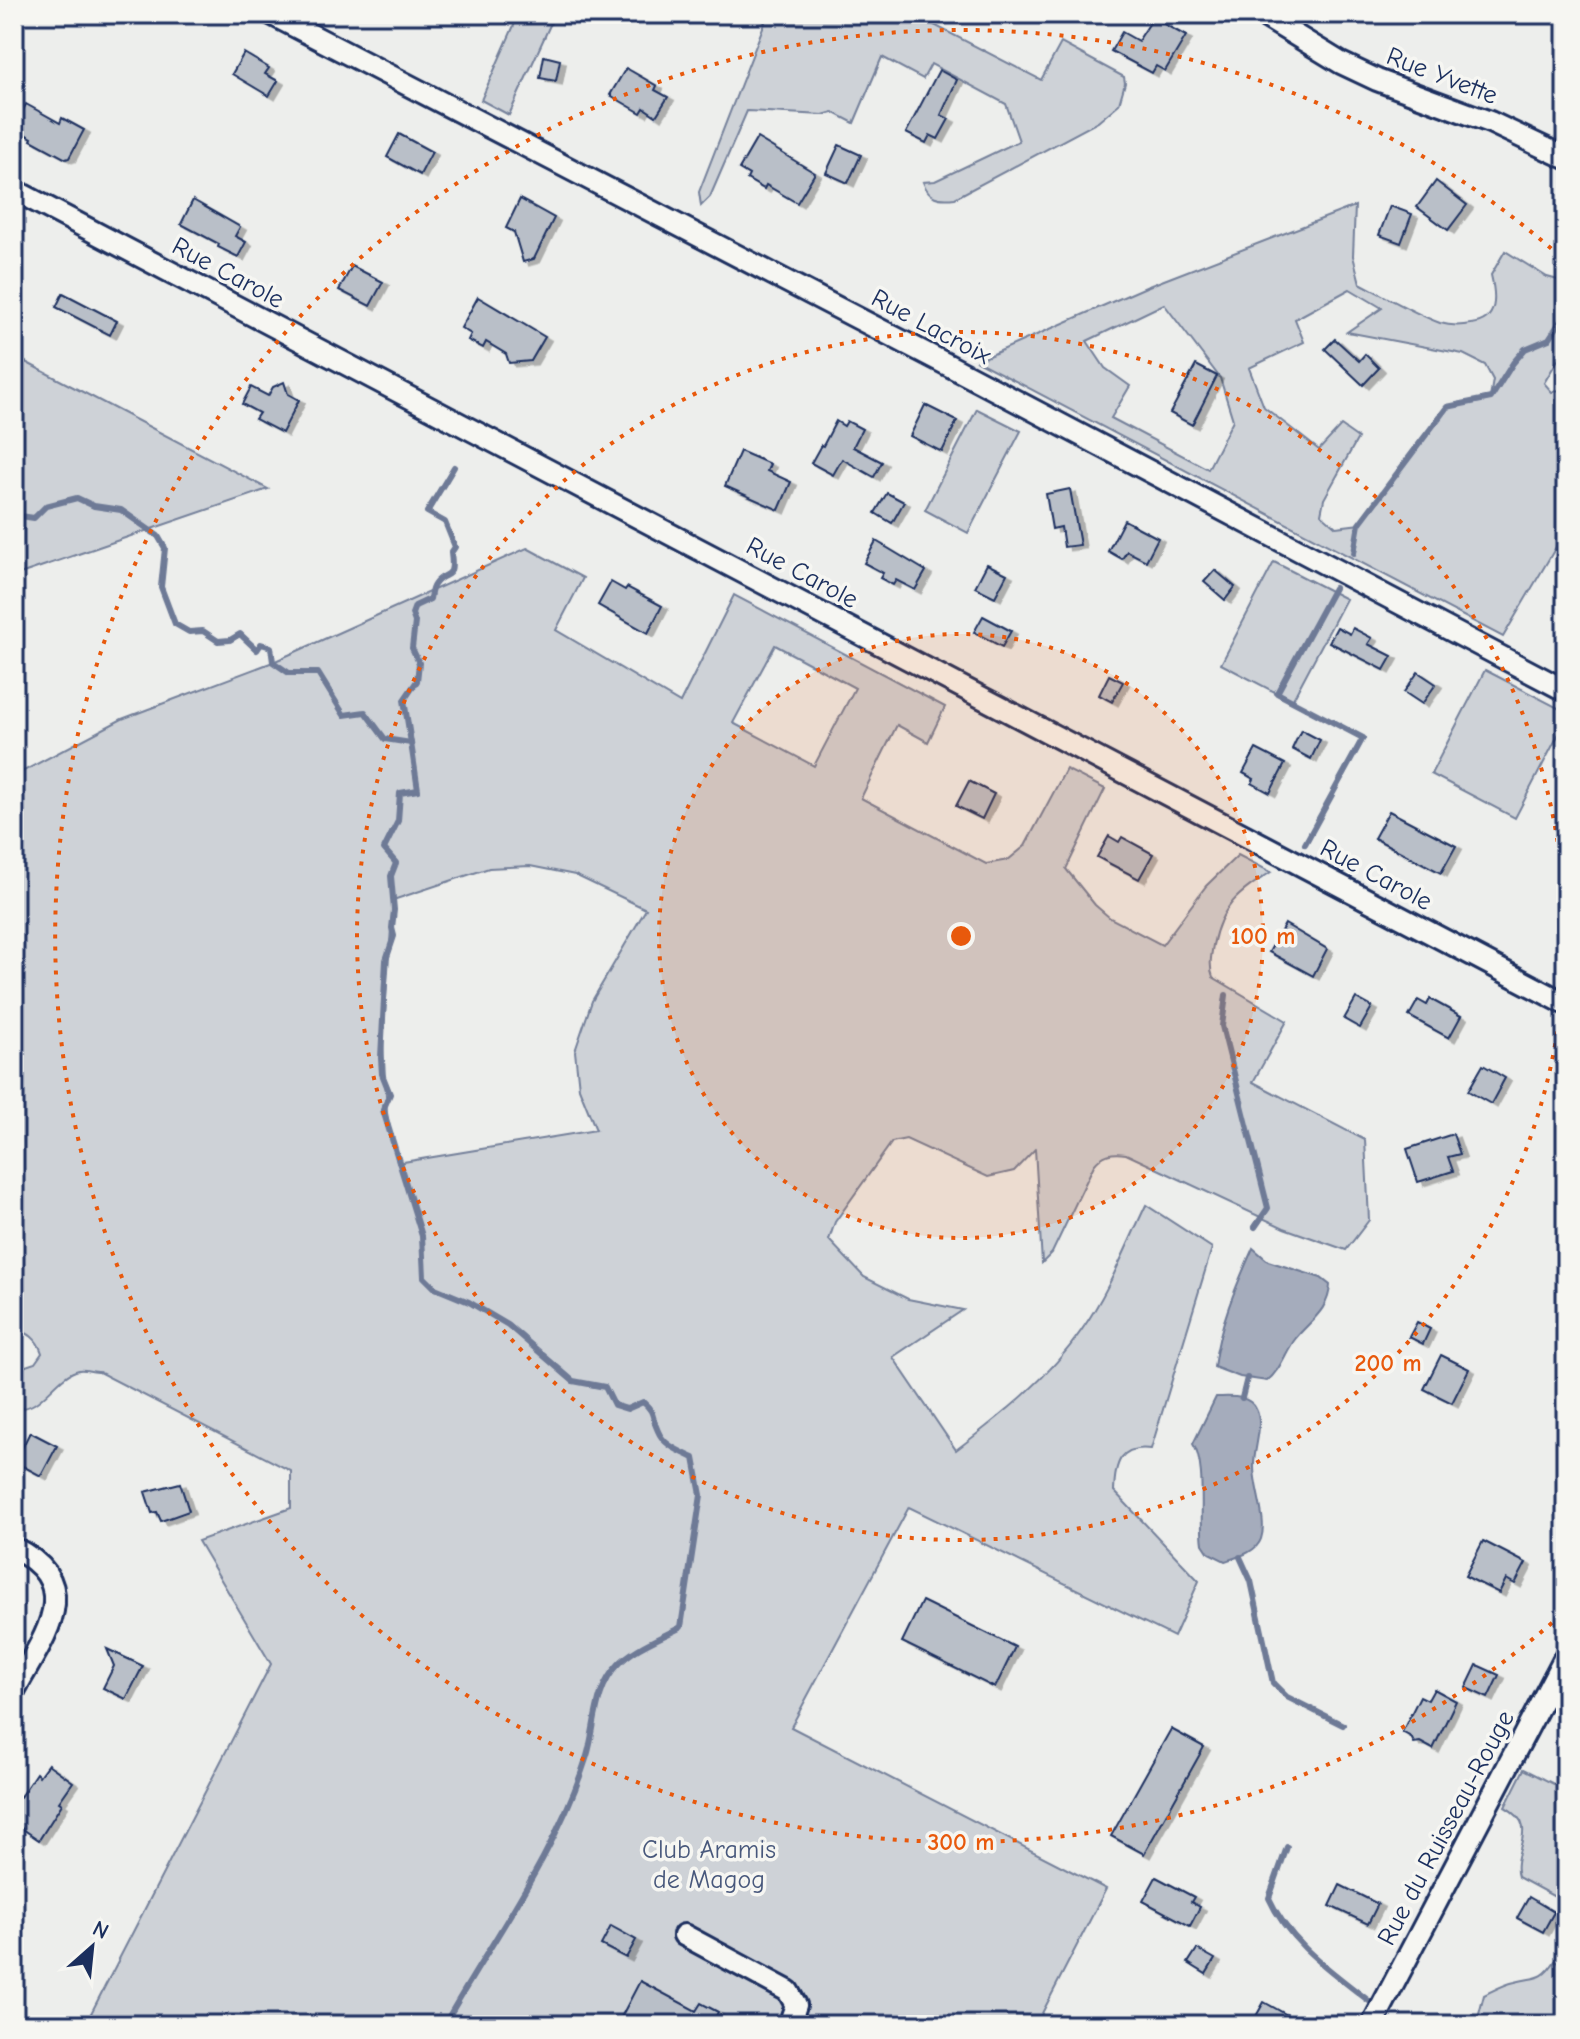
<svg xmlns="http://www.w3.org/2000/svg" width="1580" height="2039" font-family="'Comic Neue',sans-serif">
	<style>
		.green { fill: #ced2d7; stroke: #74809a; stroke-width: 2; fill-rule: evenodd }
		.water { fill: #a5acbc; stroke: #6e7a96; stroke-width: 2 }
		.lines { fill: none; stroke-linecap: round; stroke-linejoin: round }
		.stream { stroke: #6e7a96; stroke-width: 6 }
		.building { fill: #b9bfc8; stroke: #1b2f5e; stroke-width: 2; filter: url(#shadow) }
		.minor-casing { stroke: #1b2f5e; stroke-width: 26 }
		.minor { stroke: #f6f6f2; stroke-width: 20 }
		.ring { fill: none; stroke: #e8590c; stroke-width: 4; stroke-dasharray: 4 8 }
		.labels { text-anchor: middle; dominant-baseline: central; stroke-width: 7; stroke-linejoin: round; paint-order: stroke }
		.street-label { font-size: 26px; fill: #1b2f5e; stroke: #f6f6f2 }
		.park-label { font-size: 26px; fill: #48587c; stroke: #f6f6f2 }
		.centre { fill: #e8590c; stroke: #f6f6f2; stroke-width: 4 }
		.ring-label { font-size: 24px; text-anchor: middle; font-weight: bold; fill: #e8590c; stroke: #f6f6f2; stroke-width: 7; stroke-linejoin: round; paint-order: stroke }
	</style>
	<defs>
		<filter id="shadow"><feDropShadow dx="6" dy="3.5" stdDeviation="0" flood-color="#0004"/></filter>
	</defs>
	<rect width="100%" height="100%" fill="#edeeec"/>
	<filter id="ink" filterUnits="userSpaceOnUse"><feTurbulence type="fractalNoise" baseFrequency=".0125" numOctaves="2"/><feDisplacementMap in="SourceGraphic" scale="16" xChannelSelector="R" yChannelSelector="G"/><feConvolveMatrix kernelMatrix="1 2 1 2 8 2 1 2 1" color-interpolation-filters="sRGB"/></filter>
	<g filter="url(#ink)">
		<!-- green -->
		<g class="green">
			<path d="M519 14H555L509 115 481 100Z"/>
			<path d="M745 14H913L1041 80 1061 43 1124 77 1125 83 1119 104 1098 122 955 198C938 200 929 198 923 182L935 181 1019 141 1006 104 931 64 923 79 882 57 854 123 833 112 823 115 747 111 710 197 701 206 699 192 765 22Z"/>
			<path d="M1355 206 1353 256 1360 283C1385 296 1413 313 1440 323 1450 326 1461 326 1471 324 1499 321 1496 296 1491 275L1505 251 1547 277 1566 282V346L1544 383 1552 392 1566 388V530L1503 637 977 361 1146 287ZM1350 289 1382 308 1347 332 1463 354 1485 365 1493 380 1490 398 1447 407 1360 524 1336 527 1321 514 1324 499 1358 438 1341 426 1319 450 1264 407 1249 368 1304 342 1295 319ZM1164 304 1220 378 1233 420 1208 469 1111 418 1130 386 1105 368 1087 341Z"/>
			<path d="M14 356 268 489 14 576Z"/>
			<path d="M977 409 1021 431 968 533 925 510Z"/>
			<path d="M527 548 583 578 556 630 680 703 734 595 945 707 928 742 897 725 861 798 986 864 1008 860 1025 846 1066 769 1105 789 1066 869 1095 905 1110 918 1162 945 1206 886 1238 855 1271 872C1239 893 1221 905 1213 945 1211 956 1209 967 1213 977L1287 1021 1253 1082 1365 1140 1369 1220 1346 1250 1284 1228 1126 1154C1111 1152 1103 1154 1094 1165L1052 1253 1042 1263 1035 1149 1014 1171 988 1177 906 1139 892 1142 835 1222 829 1240 864 1277 908 1299 963 1310 893 1357 956 1450C1001 1416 1049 1378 1081 1331 1108 1293 1126 1247 1146 1205L1212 1248 1151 1449C1119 1445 1115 1464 1114 1491L1199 1581 1174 1637 909 1507 791 1727 1106 1889 1036 2025H85L271 1664 198 1541 291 1508V1471L99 1372C93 1372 85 1369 79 1370 55 1375 40 1415 14 1407V1370L35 1363 42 1353C37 1338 29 1333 14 1328V776L122 719 273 662ZM775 645 855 688 814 766 733 723ZM530 866 575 875 646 909 592 1001 575 1051 579 1088 596 1130 397 1163 387 1113 383 1041 393 900 489 868Z"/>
			<path d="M1274 562 1346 599 1292 701 1221 664Z"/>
			<path d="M1485 670 1566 712V720L1515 818 1431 774Z"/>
			<path d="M1524 1769 1566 1790V1903L1518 1877C1510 1850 1542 1827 1505 1807Z"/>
			<path d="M1555 1961 1566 1966V2025H1482L1477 2022 1484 1995C1494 1990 1504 1984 1515 1982 1537 1976 1541 1982 1555 1961Z"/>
		</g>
		<!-- water -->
		<g class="water">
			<path d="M1253 1248 1268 1261 1321 1278 1330 1285C1329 1310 1310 1321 1296 1338 1285 1352 1281 1370 1267 1381L1240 1377 1214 1367C1219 1326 1236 1286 1253 1248Z"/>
			<path d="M1216 1397C1229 1397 1249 1394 1256 1409 1264 1424 1254 1448 1254 1465 1253 1486 1268 1520 1261 1539 1256 1553 1237 1557 1225 1561L1209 1553 1203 1544C1199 1518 1207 1465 1193 1444Z"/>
		</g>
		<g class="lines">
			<!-- stream -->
			<g class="stream">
				<path d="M14 515 34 518 46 506 77 498 94 506 121 510 158 536 165 548 161 587 175 624 189 632 203 631 218 641 230 640 240 634 257 650 261 644 271 647 273 662 289 673H318L344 715 365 712 385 739 411 743 418 790 400 793 398 821 384 849 396 863 391 876 394 910 392 928 394 936 386 960 381 1058 382 1074 390 1094 383 1110 422 1236 424 1277 435 1288 469 1302 508 1325 573 1381 605 1387 614 1405 627 1409 643 1402C656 1413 651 1417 658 1431 664 1446 680 1451 694 1458L701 1495 681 1627C661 1638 633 1648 618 1665 594 1689 596 1726 587 1756 556 1854 494 1937 444 2025"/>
				<path d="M1354 553 1359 524 1447 407 1491 398 1513 363 1525 349 1549 339 1566 313"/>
				<path d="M411 743 404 700 417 681 419 663 412 648 415 622 412 614 415 606 430 599C431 594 431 589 434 585 445 569 455 583 451 553L455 547 445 522 427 512 454 467"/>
				<path d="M1305 844 1363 738 1277 693 1334 588"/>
				<path d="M1226 995 1222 1026 1268 1208 1255 1227"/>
				<path d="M1242 1398 1247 1378"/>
				<path d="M1240 1557 1251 1581 1273 1683 1287 1697 1343 1725"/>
				<path d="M1287 1847 1269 1898C1289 1943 1331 1971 1369 2001"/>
				<path d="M1406 2023 1410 2025"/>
			</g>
		</g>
		<!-- building -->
		<g class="building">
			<path d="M1153 18 1186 36 1165 71 1156 66 1152 73 1111 51 1122 32 1138 41Z"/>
			<path d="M244 53 269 68 265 74 278 81 269 96 232 74Z"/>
			<path d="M544 56 560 60 556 81 540 78Z"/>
			<path d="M626 68 657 86 655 90 668 97 656 116 644 108 641 113 610 95Z"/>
			<path d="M939 70 957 80 941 115 949 119 938 139 930 135 926 143 906 133Z"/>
			<path d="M26 104 60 123 62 118 84 130 69 158 66 159 31 140 32 138 14 128Z"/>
			<path d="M399 134 432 152 420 175 387 157Z"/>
			<path d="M757 138 815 173 797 203 766 185 764 189 747 179 749 175 739 169Z"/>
			<path d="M839 145 861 155 848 183 826 173Z"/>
			<path d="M1436 181 1467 205 1448 230 1417 207Z"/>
			<path d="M520 199 554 218 534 259 523 262 514 232 506 228Z"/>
			<path d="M193 200 240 227 235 236 246 242 238 257 218 247 219 244 181 224Z"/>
			<path d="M1390 206 1412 214 1401 243 1379 235Z"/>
			<path d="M352 266 383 282 370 306 339 290Z"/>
			<path d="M63 293 117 321 110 335 56 307Z"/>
			<path d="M478 297 545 337 531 361 509 363 506 354 486 342 483 348 468 340 471 334 461 328Z"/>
			<path d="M1335 339 1359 361 1365 354 1379 368 1363 385 1325 349Z"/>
			<path d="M1196 365 1217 376 1192 425 1170 413Z"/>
			<path d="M284 382 288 394 299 400 282 433 255 419 259 413 242 404 251 387 268 396 273 387Z"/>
			<path d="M925 405 957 421 942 452 910 436Z"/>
			<path d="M836 421 844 426 847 421 862 429 853 447 882 462 874 477 842 459 833 475 811 463 821 445 823 446Z"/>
			<path d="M740 451 770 464 767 471 791 482 779 510 725 486Z"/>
			<path d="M1070 489 1080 545 1064 547 1061 527 1052 529 1046 494Z"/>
			<path d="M887 493 904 502 892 523 875 513Z"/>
			<path d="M1124 520 1158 538 1146 561 1127 551 1122 559 1108 551Z"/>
			<path d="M876 541 926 571 915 590 896 580 893 585 880 578 883 573 864 563Z"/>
			<path d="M987 564 1007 574 995 597 975 587Z"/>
			<path d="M1215 570 1235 587 1225 600 1204 582Z"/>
			<path d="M611 582 625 590 627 587 662 606 648 633 598 605Z"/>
			<path d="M983 616 1011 631 1002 647 974 632Z"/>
			<path d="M1337 627 1350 634 1353 628 1372 638 1368 644 1392 656 1384 670 1329 642Z"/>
			<path d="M1418 672 1436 684 1422 704 1404 692Z"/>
			<path d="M1109 675 1123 682 1112 702 1099 695Z"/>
			<path d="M1301 730 1320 740 1311 759 1292 749Z"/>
			<path d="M1256 749 1285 764 1270 793 1252 783 1254 779 1243 773Z"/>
			<path d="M969 781 994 794 982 819 956 806Z"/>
			<path d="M1389 811 1456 846 1441 873 1374 838Z"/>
			<path d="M1109 836 1119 842 1122 837 1153 854 1139 879 1097 857Z"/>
			<path d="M1285 924 1327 949 1313 976 1269 952Z"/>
			<path d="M1356 998 1372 1007 1360 1028 1344 1019Z"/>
			<path d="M1430 999 1461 1016 1449 1038 1409 1016 1418 1000 1427 1005Z"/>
			<path d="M1483 1065 1505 1078 1491 1104 1468 1091Z"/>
			<path d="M1453 1134 1460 1154 1448 1157 1453 1171 1418 1182 1407 1149Z"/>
			<path d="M1417 1322 1430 1329 1423 1344 1409 1337Z"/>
			<path d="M1441 1355 1469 1369 1452 1403 1424 1389Z"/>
			<path d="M30 1432 57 1446 41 1476 15 1462Z"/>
			<path d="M180 1483 189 1511 161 1521 157 1512 152 1513 145 1492Z"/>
			<path d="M1483 1541 1526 1563 1515 1584 1506 1579 1499 1593 1465 1576Z"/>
			<path d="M922 1601 1015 1647 995 1688 902 1642Z"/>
			<path d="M107 1649 143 1666 126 1699 103 1688 114 1666Z"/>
			<path d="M1477 1665 1499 1675 1488 1698 1466 1688Z"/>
			<path d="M1434 1689 1456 1701 1433 1749 1420 1742 1414 1743 1411 1737 1402 1732 1420 1696 1428 1700Z"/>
			<path d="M1171 1729 1204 1747 1144 1854 1111 1836Z"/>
			<path d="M48 1764 73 1782 59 1802 62 1804 39 1840 14 1823V1792L20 1797 36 1773 39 1776Z"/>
			<path d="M1156 1877 1194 1897 1191 1902 1200 1907 1190 1926 1143 1901Z"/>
			<path d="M1340 1885 1378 1904 1368 1924 1330 1906Z"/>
			<path d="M1529 1897 1554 1912 1543 1932 1517 1918Z"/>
			<path d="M611 1926 636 1940 626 1958 601 1945Z"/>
			<path d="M1197 1949 1215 1959 1206 1974 1188 1963Z"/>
			<path d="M640 1981 696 2011 701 2003 718 2012 714 2020 723 2025H617Z"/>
			<path d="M1264 2002 1305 2025H1251Z"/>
		</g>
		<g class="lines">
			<defs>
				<g id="minor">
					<path d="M271 14 948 365 1566 691"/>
					<path d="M1261 14 1341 63 1377 80 1490 122 1566 158"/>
					<path d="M14 190 1566 1004"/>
					<path d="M14 1548C89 1585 41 1640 14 1691"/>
					<path d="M684 1935 788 1991 796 2005 789 2025"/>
					<path d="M1372 2025 1566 1655"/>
				</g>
			</defs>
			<!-- minor casing -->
			<use href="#minor" class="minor-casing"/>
			<!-- minor -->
			<use href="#minor" class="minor"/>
		</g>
	</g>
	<!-- distance rings -->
	<circle cx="961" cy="936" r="302" fill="#e8590c" fill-opacity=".12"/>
	<g class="ring">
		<circle cx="961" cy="936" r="302"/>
		<circle cx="961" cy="936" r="604"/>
		<path d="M1561 1615A906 906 0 1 1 1561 257"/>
	</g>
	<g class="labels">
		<!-- street labels -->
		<g class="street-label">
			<text transform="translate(1442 76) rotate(21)">Rue Yvette</text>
			<text transform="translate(228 273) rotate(28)">Rue Carole</text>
			<text transform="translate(931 327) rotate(28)">Rue Lacroix</text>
			<text transform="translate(802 573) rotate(28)">Rue Carole</text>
			<text transform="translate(1376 875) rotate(28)">Rue Carole</text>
			<text transform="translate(1446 1828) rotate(-62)">Rue du Ruisseau-Rouge</text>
		</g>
		<!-- park labels -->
		<g class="park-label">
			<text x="709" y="1850">Club Aramis<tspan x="709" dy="30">de Magog</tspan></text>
		</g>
	</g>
	<circle cx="961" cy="936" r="12" class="centre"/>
	<g class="ring-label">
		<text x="1263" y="944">100 m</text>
		<text x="1388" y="1371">200 m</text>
		<text x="961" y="1850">300 m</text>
	</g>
	<!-- margin -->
	<rect width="1580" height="2039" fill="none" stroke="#f6f6f2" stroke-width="48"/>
	<rect x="24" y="24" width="1532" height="1991" fill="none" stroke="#1b2f5e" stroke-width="3" filter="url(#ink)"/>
	<!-- north arrow -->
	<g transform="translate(92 1947) rotate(27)" stroke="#f6f6f2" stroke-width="6" paint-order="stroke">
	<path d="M0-6L14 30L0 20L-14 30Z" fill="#1b2f5e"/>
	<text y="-12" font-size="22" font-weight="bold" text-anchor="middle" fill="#1b2f5e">N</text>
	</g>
</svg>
